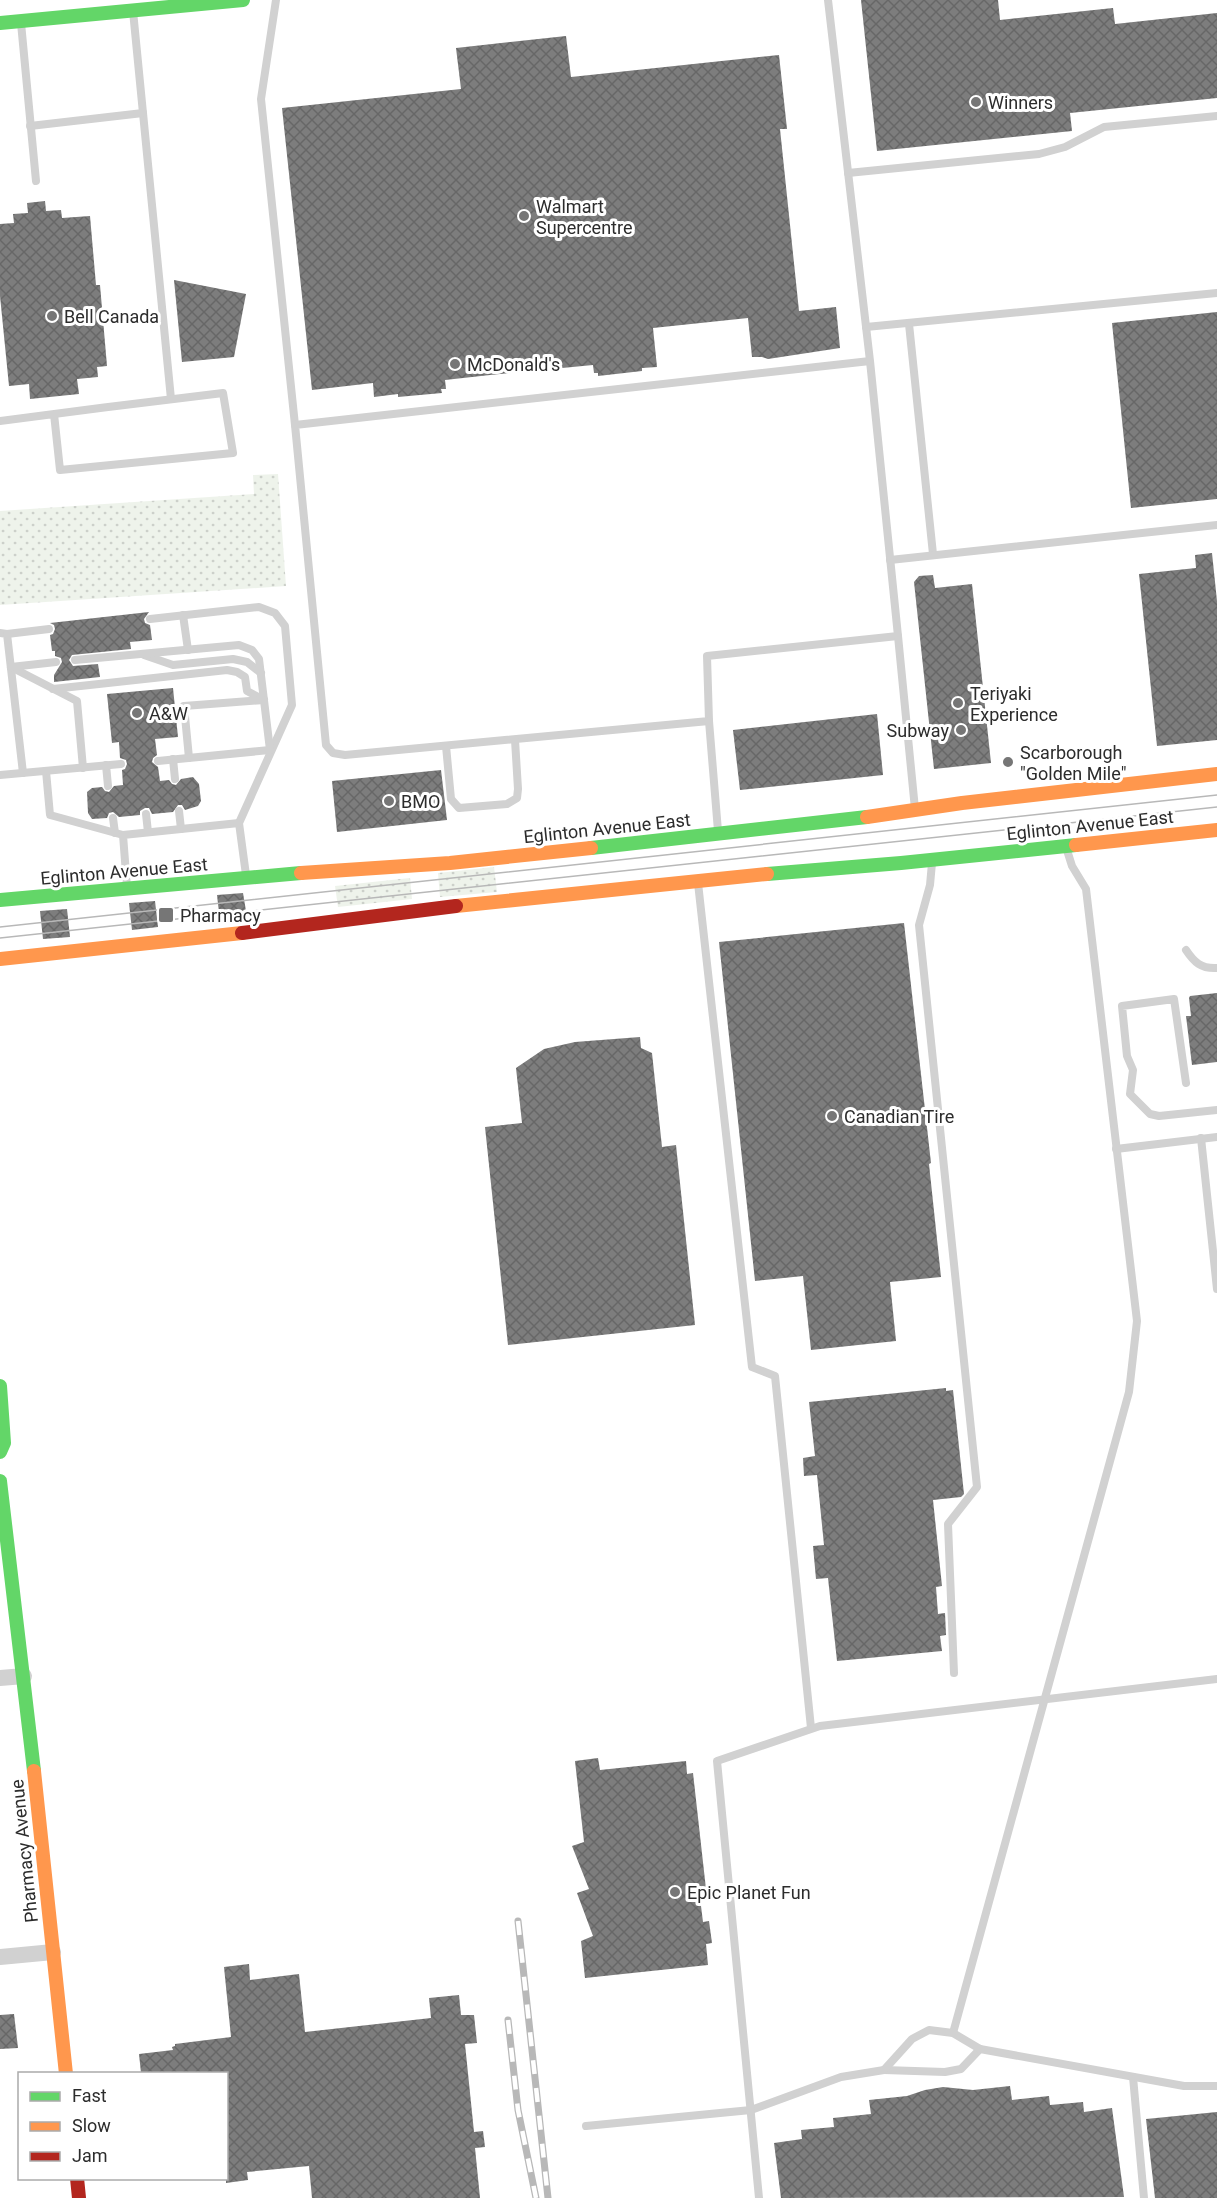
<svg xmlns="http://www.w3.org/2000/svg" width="1217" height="2198" font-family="Roboto,sans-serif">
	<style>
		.grass { fill: url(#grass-dots) }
		.building { fill: url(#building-cross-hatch) }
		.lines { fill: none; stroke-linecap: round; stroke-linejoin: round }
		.lane { stroke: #d1d1d1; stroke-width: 8 }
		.street { stroke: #d1d1d1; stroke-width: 16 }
		.fast { stroke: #63d668; stroke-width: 14 }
		.slow { stroke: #ff974d; stroke-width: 14 }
		.jam { stroke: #b3261e; stroke-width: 14 }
		.tram { stroke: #b8b8b8; stroke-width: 1.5 }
		.rail-casing { stroke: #b8b8b8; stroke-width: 7 }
		.rail { stroke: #fff; stroke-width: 4.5; stroke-dasharray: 14; stroke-linecap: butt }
		.poi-dot { fill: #767676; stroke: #fff; stroke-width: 2 }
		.labels { text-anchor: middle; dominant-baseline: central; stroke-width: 6; stroke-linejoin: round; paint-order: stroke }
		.poi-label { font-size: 18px; fill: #2c2c2c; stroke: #fff; text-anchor: start }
		.street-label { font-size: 18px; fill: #2c2c2c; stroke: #fff }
	</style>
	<defs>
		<pattern id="grass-dots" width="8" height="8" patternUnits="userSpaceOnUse" patternTransform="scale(1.5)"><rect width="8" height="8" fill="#eef3eb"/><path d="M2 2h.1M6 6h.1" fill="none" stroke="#ccd0ca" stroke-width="1.8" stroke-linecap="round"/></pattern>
		<pattern id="building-cross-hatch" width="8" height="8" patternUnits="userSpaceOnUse" patternTransform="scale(1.5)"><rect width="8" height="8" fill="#7d7d7d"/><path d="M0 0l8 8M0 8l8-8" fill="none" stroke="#676767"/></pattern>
	</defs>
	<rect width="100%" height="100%" fill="#fff"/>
	<!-- grass -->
	<g class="grass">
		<path d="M278 474 286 586 0 605V511L254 494 253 475Z"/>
		<path d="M494 867 497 892 440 897 438 873Z"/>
		<path d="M410 878 412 899 338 907 335 886Z"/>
	</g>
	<!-- building -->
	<g class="building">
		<path d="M861 0H998L1000 20 1113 8 1115 24 1217 13V98L1070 113 1072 131 877 151Z"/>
		<path d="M566 36 571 77 779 55 787 129H780L799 311 836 307 840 348 768 359 762 357H752L748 318 653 328 657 367 642 368V371L598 376V373H594L593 365 490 375 445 380 446 389H441L442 393 398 397V394L374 397 373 383 312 390 282 108 461 89 456 48Z"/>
		<path d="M45 201 46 211 61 210 62 218 90 216 96 285H100L107 366 97 367 98 377 77 379 79 394 30 399 29 384 9 386 0 296V224L14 223 13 214 28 213 27 203Z"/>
		<path d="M174 280 246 294 234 357 182 362Z"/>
		<path d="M1217 312V499L1131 508 1112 323Z"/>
		<path d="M1212 553 1217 601V740L1157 746 1139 574 1196 568 1195 555Z"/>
		<path d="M933 575 935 588 972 584 991 763 934 769 914 582 919 576Z"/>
		<path d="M149 612 144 619 145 623 150 625 152 640 130 642 131 649 72 655 69 660 73 666 98 664 100 677 54 682V675L62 662 61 658 55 656V651H52L50 635 53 634 55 629 54 625 50 623Z"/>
		<path d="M173 688 178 737 155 739 157 755 153 758 152 762 158 767 160 781 169 780 172 784 176 785 181 779 193 777 199 784 201 801 198 806 185 810 182 805H178L173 812 152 814 149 808H145L140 811V815L119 817 113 812 109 813 107 818 92 819 88 813 87 792 92 788 102 787 105 791 109 792 114 786 123 785 122 770 125 769 127 764 126 760 120 758 119 742 112 743 107 694Z"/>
		<path d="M877 714 883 775 740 790 733 730Z"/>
		<path d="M441 770 447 820 337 832 332 781Z"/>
		<path d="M243 893 247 917 220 921 217 895Z"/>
		<path d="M155 901 158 927 132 930 129 903Z"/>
		<path d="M67 909 70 937 43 939 40 911Z"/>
		<path d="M904 923 931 1163 929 1164 941 1277 890 1282 896 1341 811 1350 803 1276 755 1281 719 942Z"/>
		<path d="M1217 993V1062L1192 1065 1186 1016H1191L1189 998 1190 996Z"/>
		<path d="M640 1037 641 1048 652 1053 662 1147 676 1145 695 1325 508 1345 485 1127 522 1123 516 1068 544 1049 575 1042Z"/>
		<path d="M946 1388V1391L953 1390 964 1494 961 1497 933 1500 942 1586 936 1587 938 1614 945 1613 946 1635 940 1636 942 1651 837 1661 828 1578 816 1579 813 1546 824 1545 817 1475 804 1476 803 1458 815 1456 809 1402Z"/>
		<path d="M598 1758 600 1770 686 1761 687 1774 693 1773 706 1889 699 1890 703 1922 709 1921 712 1943 706 1944 708 1965 585 1978 581 1941 593 1936 577 1893 589 1889 572 1846 584 1842 575 1761Z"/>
		<path d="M249 1964 250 1980 299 1974 305 2032 431 2018 429 1998 459 1995 461 2015H474L477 2043 465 2044 474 2132 483 2131 485 2147 475 2148 480 2198H312L309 2166 247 2172 248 2180 226 2183V2073H141L139 2054 173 2050 172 2047 175 2046V2044L231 2037 224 1967Z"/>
		<path d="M14 2014 18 2048 0 2049V2015Z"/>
		<path d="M1010 2086 1012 2100 1049 2096 1050 2105 1083 2102 1084 2112 1112 2108 1124 2197 781 2198 774 2143 802 2139 801 2130 834 2127 833 2118 871 2114 869 2100 907 2096 925 2090 943 2087 973 2090Z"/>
		<path d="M1217 2112V2198H1155L1146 2119Z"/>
	</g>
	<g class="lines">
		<!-- lane -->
		<g class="lane">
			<path d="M276 0 261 99 295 425"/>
			<path d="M828 0 870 361 898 636 707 656 709 721 345 755 333 753 326 745 295 425 870 361"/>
			<path d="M133 11 171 399"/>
			<path d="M21 23 36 181"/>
			<path d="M30 126 143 113"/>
			<path d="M848 173 1039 154 1065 147 1104 127 1217 116"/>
			<path d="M909 324 933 554"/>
			<path d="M866 327 1217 293"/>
			<path d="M0 421C74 411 149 402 223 393L233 453 60 470 54 414"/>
			<path d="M890 560 1217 525"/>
			<path d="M183 615 188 650"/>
			<path d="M150 619 259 607 275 613 285 626 292 705 239 823 246 875"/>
			<path d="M0 633 7 634 23 773"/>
			<path d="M7 634 49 629"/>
			<path d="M898 636 915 809"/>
			<path d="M144 655 173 665 233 659 247 662 261 673"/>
			<path d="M75 660 239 645 252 650 259 659 270 750"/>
			<path d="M11 667 77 701 83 768"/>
			<path d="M11 667 56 662"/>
			<path d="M53 689 227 670 237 672 245 677 247 691 264 700"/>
			<path d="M709 721 718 831"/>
			<path d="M446 746 451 799 459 808 507 804 517 798 518 789 515 740"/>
			<path d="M189 758 184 706 264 700"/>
			<path d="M173 759 175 779"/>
			<path d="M158 761 270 750"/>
			<path d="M106 765 108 786"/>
			<path d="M46 771 50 815 123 835"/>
			<path d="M0 775 121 764"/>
			<path d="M179 811 181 829"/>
			<path d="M146 814 148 832"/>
			<path d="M113 818 115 833"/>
			<path d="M932 863 930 885 919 925 977 1487 948 1524 954 1673"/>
			<path d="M698 883 752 1367 775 1376 811 1728"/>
			<path d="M127 887 123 835 239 823"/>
			<path d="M1186 950C1194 962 1201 969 1217 968"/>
			<path d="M1186 1083 1174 999 1122 1006 1127 1056 1133 1070 1130 1094 1150 1114 1159 1116 1217 1110"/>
			<path d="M1201 1138 1217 1289"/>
			<path d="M1116 1149 1217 1137"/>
			<path d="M953 2033 1129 1392 1137 1321 1086 889 1072 866 1066 847"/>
			<path d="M884 2070 945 2072 961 2069 980 2049"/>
			<path d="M1133 2077 1144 2198"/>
			<path d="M586 2126 751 2110 841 2077 884 2070 912 2039 929 2030 953 2033 980 2049 1184 2086H1217"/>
			<path d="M759 2198 717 1761 820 1726 1217 1679"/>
		</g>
		<!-- street -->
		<g class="street">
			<path d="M0 1678 24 1676"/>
			<path d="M0 1957 53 1952"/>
		</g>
		<!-- fast -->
		<g class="fast">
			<path d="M0 23 243 0"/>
			<path d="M591 848 867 817"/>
			<path d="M767 874 901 863 1076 845"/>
			<path d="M0 900 301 873"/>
			<path d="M0 1386 4 1443 0 1452"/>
			<path d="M0 1481 34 1771"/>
		</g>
		<!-- slow -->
		<g class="slow">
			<path d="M867 817 962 803 1217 774"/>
			<path d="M1076 845 1217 830"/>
			<path d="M301 873 450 863 591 848"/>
			<path d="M456 906 767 874"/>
			<path d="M0 959 242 933"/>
			<path d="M34 1771 66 2074"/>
		</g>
		<!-- jam -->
		<g class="jam">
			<path d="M242 933 456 906"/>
			<path d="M77 2178 79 2198"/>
		</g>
		<!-- tram -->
		<g class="tram">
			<path d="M0 927 1217 795"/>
			<path d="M0 938 1217 807"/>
		</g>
		<defs>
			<g id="rail">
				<path d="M518 1921 548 2198"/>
				<path d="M508 2020 518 2110 536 2198"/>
			</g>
		</defs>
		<!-- rail casing -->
		<use href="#rail" class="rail-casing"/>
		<!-- rail -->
		<use href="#rail" class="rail"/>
	</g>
	<!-- markers -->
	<g class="poi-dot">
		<circle cx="976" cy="102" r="6"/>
		<circle cx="524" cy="216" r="6"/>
		<circle cx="52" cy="316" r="6"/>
		<circle cx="455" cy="364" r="6"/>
		<circle cx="958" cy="703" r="6"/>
		<circle cx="137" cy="713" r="6"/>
		<circle cx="961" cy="730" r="6"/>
		<circle cx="1008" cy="762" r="6"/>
		<circle cx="389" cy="801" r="6"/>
		<rect x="158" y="907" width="16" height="16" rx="3"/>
		<circle cx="832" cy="1116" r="6"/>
		<circle cx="675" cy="1892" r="6"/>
	</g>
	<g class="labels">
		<!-- poi labels -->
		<g class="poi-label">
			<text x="988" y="102">Winners</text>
			<text x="536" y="206">Walmart<tspan x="536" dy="21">Supercentre</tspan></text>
			<text x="64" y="316">Bell Canada</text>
			<text x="467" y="364">McDonald's</text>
			<text x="970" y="693">Teriyaki<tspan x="970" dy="21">Experience</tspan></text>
			<text x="149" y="713">A&amp;W</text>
			<text x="949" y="730" text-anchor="end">Subway</text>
			<text x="1020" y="752">Scarborough<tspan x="1020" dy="21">"Golden Mile"</tspan></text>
			<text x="401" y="801">BMO</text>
			<text x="180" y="915">Pharmacy</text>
			<text x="844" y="1116">Canadian Tire</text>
			<text x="687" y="1892">Epic Planet Fun</text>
		</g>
		<!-- street labels -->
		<g class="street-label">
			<text transform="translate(1090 825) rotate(-6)">Eglinton Avenue East</text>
			<text transform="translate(607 828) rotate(-6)">Eglinton Avenue East</text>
			<text transform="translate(124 871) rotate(-5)">Eglinton Avenue East</text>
			<text transform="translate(24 1851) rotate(-96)">Pharmacy Avenue</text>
		</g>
	</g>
	<!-- legend -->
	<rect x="18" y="2072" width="210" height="108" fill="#ffffff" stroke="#ababab" stroke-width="1.5"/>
	<rect x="30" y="2092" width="30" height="9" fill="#63d668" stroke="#ababab" stroke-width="1.5"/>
	<text x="72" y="2102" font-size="18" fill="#2c2c2c">Fast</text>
	<rect x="30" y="2122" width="30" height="9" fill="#ff974d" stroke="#ababab" stroke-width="1.5"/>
	<text x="72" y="2132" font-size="18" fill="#2c2c2c">Slow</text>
	<rect x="30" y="2152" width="30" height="9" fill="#b3261e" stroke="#ababab" stroke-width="1.5"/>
	<text x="72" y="2162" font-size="18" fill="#2c2c2c">Jam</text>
</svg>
